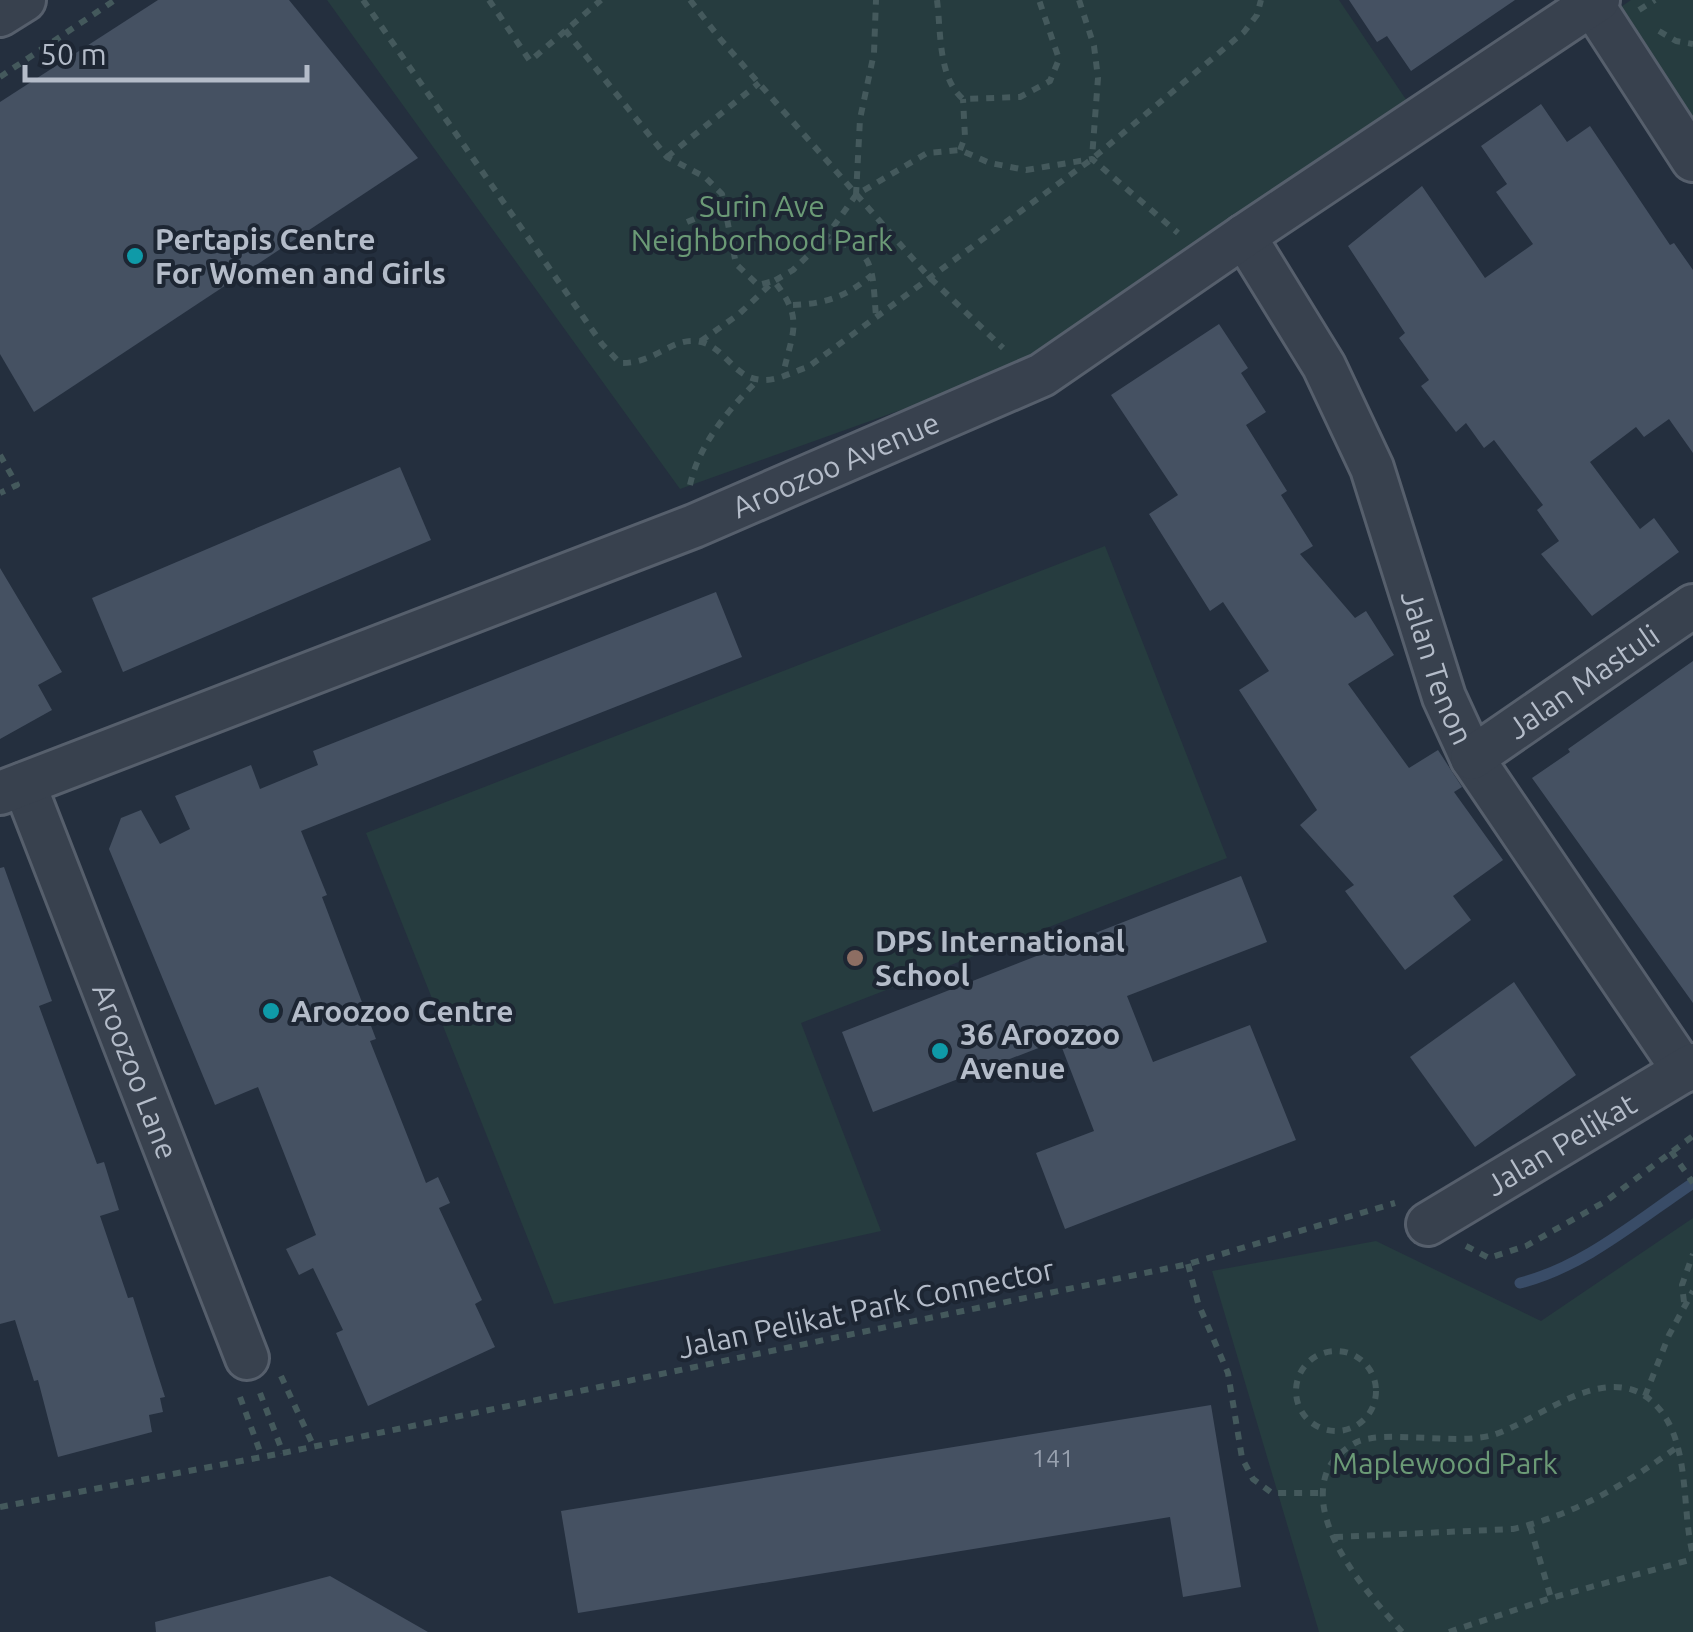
<svg xmlns="http://www.w3.org/2000/svg" width="1693" height="1632" font-family="Ubuntu,sans-serif">
	<style>
		.green { fill: #263c3f }
		.lines { fill: none; stroke-linecap: round; stroke-linejoin: round }
		.stream { stroke: #394c67; stroke-width: 11 }
		.building { fill: #455162 }
		.minor-casing { stroke: #565f6c; stroke-width: 48 }
		.path { stroke: #44595c; stroke-width: 6; stroke-dasharray: 8 8; stroke-linecap: butt }
		.minor { stroke: #38414e; stroke-width: 42 }
		.culture-dot { fill: #0f9aa8; stroke: #1d2633; stroke-width: 4 }
		.education-dot { fill: #8d6e63; stroke: #1d2633; stroke-width: 4 }
		.labels { text-anchor: middle; dominant-baseline: central; stroke-width: 8; stroke-linejoin: round; paint-order: stroke }
		.number-label { font-size: 25px; fill: #98a1af }
		.park-label { font-size: 30px; fill: #6b9a76; stroke: #1d2633 }
		.poi-label { font-size: 30px; font-weight: bold; fill: #b4bcc9; stroke: #1d2633; text-anchor: start }
		.street-label { font-size: 30px; fill: #b4bcc9; stroke: #1d2633 }
	</style>
	<rect width="100%" height="100%" fill="#242f3e"/>
	<!-- green -->
	<g class="green">
		<path d="M327 0H1339L1407 101 1035 362 680 489Z"/>
		<path d="M1631 0H1693V124L1618 9Z"/>
		<path d="M1105 546 1227 858 801 1023 881 1231 554 1304 366 833Z"/>
		<path d="M1693 1218V1632H1319L1212 1271 1376 1241 1541 1321Z"/>
	</g>
	<g class="lines">
		<!-- stream -->
		<path class="stream" d="M1520 1283C1584 1267 1639 1219 1693 1183"/>
	</g>
	<!-- building -->
	<g class="building">
		<path d="M158 0H289L418 158 34 412 0 354V102Z"/>
		<path d="M1349 0H1515L1411 71 1387 36 1377 42Z"/>
		<path d="M1541 104 1567 142 1590 126 1670 245 1674 243 1693 270V453L1669 419 1644 437 1636 427 1590 462 1640 529 1654 518 1679 552 1592 616 1541 554 1559 541 1537 510 1543 505 1494 440 1484 448 1466 423 1456 432 1421 386 1429 380 1399 338 1405 333 1348 246 1422 186 1485 278 1533 244 1496 192 1507 184 1481 146Z"/>
		<path d="M1219 324 1248 368 1241 373 1266 412 1246 425 1287 491 1281 495 1313 546 1300 554 1355 618 1366 611 1394 655 1348 684 1409 768 1438 750 1462 787 1454 792 1503 860 1453 896 1471 920 1405 970 1345 891 1354 885 1300 825 1317 810 1239 690 1269 671 1223 602 1210 611 1149 514 1178 495 1111 395Z"/>
		<path d="M400 467 431 540 123 672 92 598Z"/>
		<path d="M0 568 62 672 38 685 52 710 0 739Z"/>
		<path d="M716 592 742 657 301 831 327 895 322 897 376 1039 370 1041 426 1183 438 1177 450 1203 439 1208 482 1300 475 1304 495 1347 368 1406 336 1333 343 1330 313 1268 299 1275 286 1249 316 1235 258 1087 215 1105 109 849 121 818 141 810 160 844 190 829 175 796 251 765 260 789 318 765 313 751Z"/>
		<path d="M1693 661V1003L1532 778 1570 752 1568 749Z"/>
		<path d="M4 867 52 1001 39 1006 97 1164 104 1162 119 1210 100 1216 128 1298 133 1297 165 1397 160 1398 163 1412 149 1415 152 1432 58 1457 38 1380 34 1381 15 1320 0 1324V868Z"/>
		<path d="M1241 876 1267 942 1127 996 1153 1062 1250 1025 1296 1140 1065 1229 1036 1153 1094 1131 1059 1040 873 1112 842 1032Z"/>
		<path d="M1514 982 1576 1075 1475 1147 1410 1057Z"/>
		<path d="M1211 1405 1241 1587 1183 1597 1170 1517 578 1613 561 1511Z"/>
		<path d="M330 1576 428 1632H156L155 1622Z"/>
	</g>
	<g class="lines">
		<defs>
			<g id="minor">
				<path d="M1592 4 1693 160"/>
				<path d="M0 15 24 0"/>
				<path id="s1" d="M1244 236 1324 366 1372 468 1444 697 1472 758 1684 1071"/>
				<path id="s2" d="M1472 758 1693 606"/>
				<path id="s3" d="M24 784 247 1358"/>
				<path id="s4" d="M0 793 694 526 1042 375 1244 236 1598 0"/>
				<path id="s5" d="M1428 1224 1693 1065"/>
			</g>
		</defs>
		<!-- minor casing -->
		<use href="#minor" class="minor-casing"/>
		<!-- path -->
		<g class="path">
			<path d="M363 0 602 344 620 363C654 364 670 339 695 341 730 344 733 390 778 378 788 375 798 370 808 367L1092 159 1244 32 1257 15 1261 0"/>
			<path d="M489 0 530 61 601 0"/>
			<path d="M690 0 721 40 928 276 1003 348"/>
			<path d="M937 0C941 31 938 78 963 99L1020 97 1050 81 1059 59 1039 0"/>
			<path d="M1079 0 1094 46 1098 78 1092 158"/>
			<path d="M1639 10 1655 0"/>
			<path d="M565 30 667 157 705 177 722 194 736 264 758 285 774 281C804 319 793 330 783 374"/>
			<path d="M1659 31 1676 41 1693 44"/>
			<path d="M0 77 115 0"/>
			<path d="M960 150 965 137 963 99"/>
			<path d="M667 157 759 83"/>
			<path d="M856 195 860 119 874 53 876 0"/>
			<path d="M687 222 725 206"/>
			<path d="M823 241C877 244 872 272 876 316"/>
			<path d="M793 305C826 304 847 296 872 275"/>
			<path d="M701 341 739 314 774 281 793 270 823 241 856 195 927 153 960 150 990 163 1026 170 1092 159 1178 233"/>
			<path d="M0 455 17 485 0 493"/>
			<path d="M690 485C699 444 729 409 758 380"/>
			<path d="M1671 1151 1693 1183"/>
			<path d="M1466 1246 1489 1258 1526 1246 1606 1201 1693 1136"/>
			<path d="M1188 1264 1198 1303 1228 1373 1242 1458 1253 1479 1272 1493H1323"/>
			<path d="M1684 1302 1682 1285 1693 1254"/>
			<circle cx="1336" cy="1391" r="40"/>
			<path d="M281 1376 313 1445"/>
			<path d="M260 1393 283 1453"/>
			<path d="M1645 1396 1669 1335 1693 1291"/>
			<path d="M240 1397 262 1457"/>
			<path d="M0 1507 283 1453 1188 1264 1395 1203"/>
			<path d="M1530 1526 1551 1598"/>
			<path d="M1335 1537 1513 1529C1574 1515 1626 1484 1676 1448"/>
			<path d="M1402 1632C1370 1596 1308 1528 1326 1474 1330 1461 1345 1448 1357 1442 1387 1429 1455 1446 1493 1435 1538 1421 1601 1363 1648 1398 1693 1433 1680 1506 1693 1555"/>
			<path d="M1449 1632 1551 1598 1693 1559"/>
		</g>
		<!-- minor -->
		<use href="#minor" class="minor"/>
	</g>
	<!-- markers -->
	<g class="culture-dot">
		<circle cx="135" cy="256" r="10"/>
		<circle cx="271" cy="1011" r="10"/>
		<circle cx="940" cy="1051" r="10"/>
	</g>
	<circle class="education-dot" cx="855" cy="958" r="10"/>
	<g class="labels">
		<!-- number labels -->
		<g class="number-label">
			<text x="1053" y="1458">141</text>
		</g>
		<!-- park labels -->
		<g class="park-label">
			<text x="762" y="206">Surin Ave<tspan x="762" dy="34">Neighborhood Park</tspan></text>
			<text x="1445" y="1463">Maplewood Park</text>
		</g>
		<!-- poi labels -->
		<g class="poi-label">
			<text x="155" y="239">Pertapis Centre<tspan x="155" dy="34">For Women and Girls</tspan></text>
			<text x="875" y="941">DPS International<tspan x="875" dy="34">School</tspan></text>
			<text x="291" y="1011">Aroozoo Centre</text>
			<text x="960" y="1034">36 Aroozoo<tspan x="960" dy="34">Avenue</tspan></text>
		</g>
		<!-- street labels -->
		<g class="street-label">
			<text stroke="none"><textPath href="#s4" startOffset="898">Aroozoo Avenue</textPath></text>
			<text stroke="none"><textPath href="#s1" startOffset="475">Jalan Tenon</textPath></text>
			<text stroke="none"><textPath href="#s2" startOffset="135">Jalan Mastuli</textPath></text>
			<text stroke="none"><textPath href="#s3" startOffset="308">Aroozoo Lane</textPath></text>
			<text stroke="none"><textPath href="#s5" startOffset="155">Jalan Pelikat</textPath></text>
			<text transform="translate(866 1308) rotate(-12)">Jalan Pelikat Park Connector</text>
		</g>
	</g>
	<!-- scale -->
	<path d="M25 65v15h282v-15" fill="none" stroke="#b4bcc9" stroke-width="5"/>
	<text x="40" y="65" font-size="30" fill="#b4bcc9" stroke="#1d2633" stroke-width="8" paint-order="stroke">50 m</text>
</svg>
